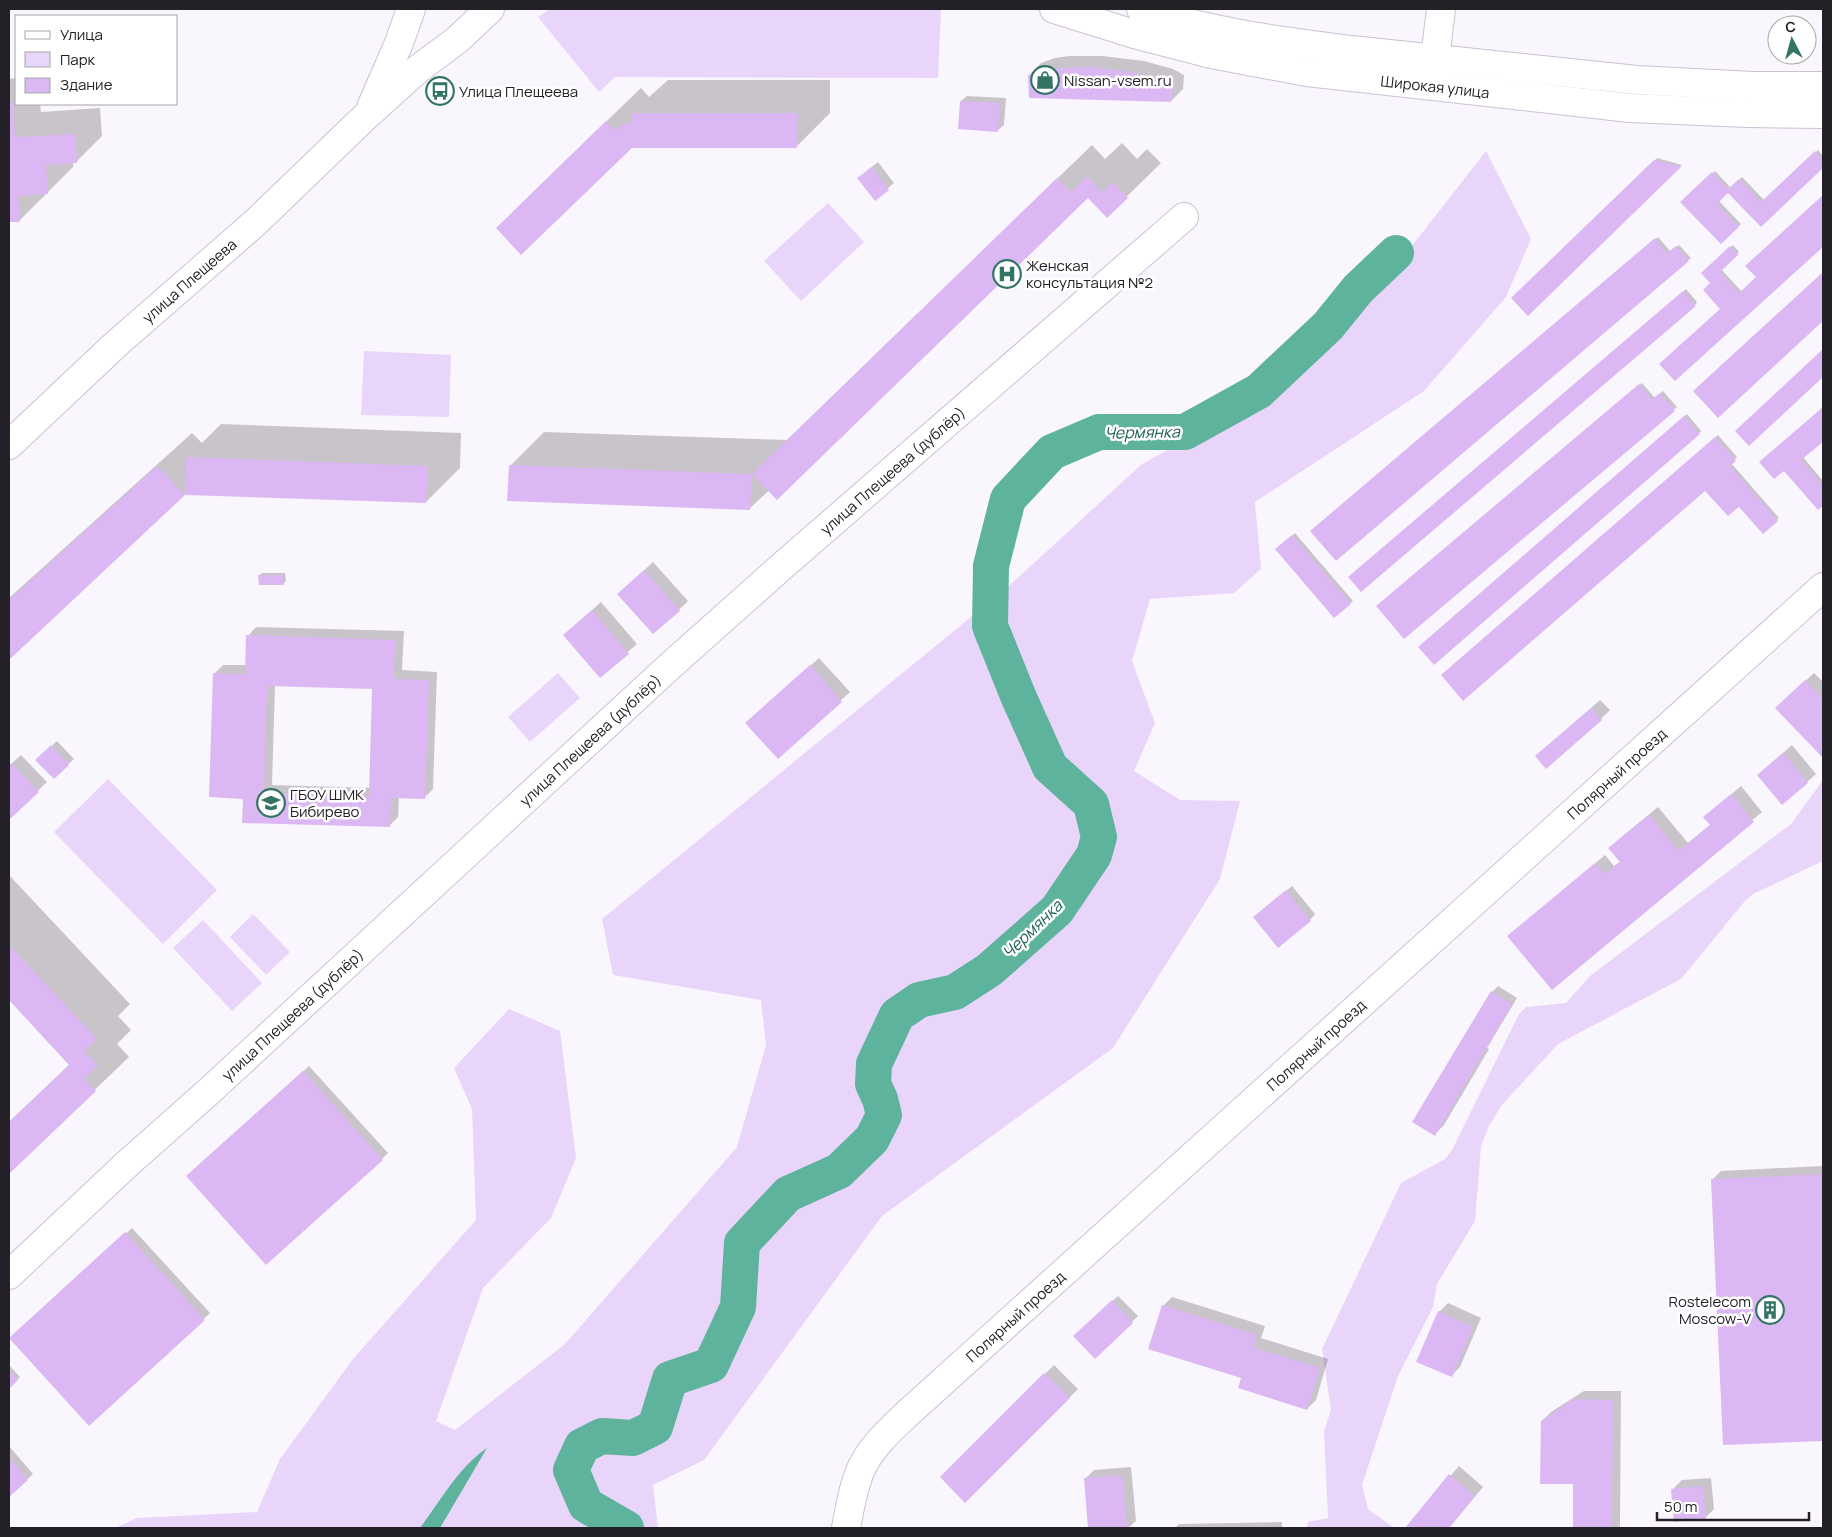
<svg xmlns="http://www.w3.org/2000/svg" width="1832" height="1537" font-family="Manrope,sans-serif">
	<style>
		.green { fill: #ead5fa }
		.water { fill: #5eb39d }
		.shadow { fill: #0003; fill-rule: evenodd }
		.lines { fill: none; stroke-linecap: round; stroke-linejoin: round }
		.river { stroke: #5eb39d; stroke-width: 36 }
		.building { fill: #dbb8f4; fill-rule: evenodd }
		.minor-casing { stroke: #cbc1d3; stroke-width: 30 }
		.major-casing { stroke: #cbc1d3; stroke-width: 30 }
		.minor { stroke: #fff; stroke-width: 28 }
		.major { stroke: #fff; stroke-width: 28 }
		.labels { text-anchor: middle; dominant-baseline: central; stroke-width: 5; stroke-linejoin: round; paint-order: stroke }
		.poi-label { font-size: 15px; fill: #242027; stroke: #fff; text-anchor: start }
		.street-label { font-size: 15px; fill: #242027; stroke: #fff }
		.water-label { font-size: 16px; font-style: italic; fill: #1c6051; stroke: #fff }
	</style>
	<rect width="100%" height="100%" fill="#faf6fd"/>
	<!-- green -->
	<g class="green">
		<path d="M550 9H941L938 78 615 77 599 92 538 17Z"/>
		<path d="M1486 151 1531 239 1506 297 1424 391 1255 502 1261 569 1234 593 1150 599 1132 661 1155 723 1134 771 1180 800 1240 801 1220 879 1113 1048 882 1216 704 1460 653 1485 658 1528H115L137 1518 257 1512 280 1459 353 1359 476 1220 472 1109 454 1068 509 1009 560 1031 576 1158 551 1218 483 1288 436 1421 455 1430 565 1344 737 1147 766 1045 761 1000 613 975 602 919 1010 585 1142 464 1272 393 1390 274Z"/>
		<path d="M828 203 864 242 801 301 764 261Z"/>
		<path d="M364 351 451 355 449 417 361 415Z"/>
		<path d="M558 673 580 698 530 742 508 717Z"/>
		<path d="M108 779 217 890 163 944 54 832Z"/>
		<path d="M1823 780V861L1753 894 1745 901 1681 979 1558 1044 1501 1106 1489 1126 1481 1146 1475 1221 1437 1284 1433 1307 1398 1376 1362 1485 1368 1509 1394 1528H1307L1308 1522 1328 1518 1324 1431 1331 1410 1322 1349 1401 1183 1445 1159 1452 1150 1519 1014 1526 1007 1566 1003 1590 976 1791 824Z"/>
		<path d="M253 914 290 952 266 975 230 937Z"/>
		<path d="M203 920 262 983 232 1011 173 948Z"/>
	</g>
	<!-- water -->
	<path class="water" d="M487 1448 440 1528H420C441 1500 458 1468 487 1448Z"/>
	<!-- shadow -->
	<g class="shadow">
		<path d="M1069 56H1103L1144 61 1173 69 1184 75 1183 89 1171 101 1029 76 1041 63 1055 58Z"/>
		<path d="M16 78V104H40L41 112 100 108 102 136 76 162H73V167L47 193H45V195L19 221H9V79Z"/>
		<path d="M668 80H830V113L796 147H631L531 194 641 88 649 97Z"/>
		<path d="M967 96 1006 98 1004 125 998 130 961 101Z"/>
		<path d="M1122 143 1137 159 1147 149 1161 163 1107 216 1088 196 750 508 510 466 544 432 787 440 1092 145 1105 159Z"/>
		<path d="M1818 150 1823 156V166L1761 225 1728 191 1718 200 1741 224 1721 243 1682 202 1715 171 1731 188 1742 177 1764 200Z"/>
		<path d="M1657 158 1682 165 1528 314 1513 298Z"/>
		<path d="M878 162 894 183 875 199 864 173Z"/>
		<path d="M1823 196V245L1675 380 1722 309 1712 283 1703 273 1733 245 1739 252 1721 269 1742 292 1758 277 1747 266Z"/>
		<path d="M1658 237 1671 252 1679 245 1691 258 1314 529Z"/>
		<path d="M1686 289 1697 302 1695 305 1361 591 1352 575Z"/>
		<path d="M1642 383 1655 398 1663 391 1677 407 1404 637 1380 604Z"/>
		<path d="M1823 408V440L1803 457 1823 481V504L1818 508 1784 469 1763 459Z"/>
		<path d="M1687 414 1701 431 1699 433 1422 645Z"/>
		<path d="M221 424 461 433 460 468 426 502 184 494 9 658V598L192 433 202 443Z"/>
		<path d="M1718 435 1737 457 1731 463 1779 518 1763 532 1739 505 1705 489 1442 675Z"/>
		<path d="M1295 533 1353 601 1334 617 1277 549Z"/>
		<path d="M653 562 688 601 679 610 628 585Z"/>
		<path d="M262 573H285L286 581 283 584 260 575Z"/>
		<path d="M601 602 637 644 600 676 564 635Z"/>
		<path d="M256 627 404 631 402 670 437 672 433 789 424 798 399 797 398 817 389 826 244 797 214 674 223 665H247L248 636ZM275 685 374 688 370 788 272 785Z"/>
		<path d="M819 658 850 692 778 757 756 714Z"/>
		<path d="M1814 673 1823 682V756L1785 700Z"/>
		<path d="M1600 700 1610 710 1601 719 1546 748Z"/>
		<path d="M57 741 74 759 54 777 37 760Z"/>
		<path d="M1792 745 1816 774 1807 782 1758 775Z"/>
		<path d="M21 755 47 782 9 818V766Z"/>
		<path d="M1741 786 1762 812 1552 988 1509 936 1605 855 1614 866 1621 861 1619 839 1658 807 1688 843 1711 824 1714 809Z"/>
		<path d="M9 875 130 1004 118 1016 131 1030 117 1044 129 1057 9 1172V1122L70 1064 9 998Z"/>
		<path d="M1292 886 1315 914 1310 920 1260 912Z"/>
		<path d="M1498 986 1517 998 1487 1048 1489 1049 1444 1125 1435 1134 1492 992Z"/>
		<path d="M309 1066 388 1153 382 1159 193 1170Z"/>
		<path d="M1823 1166V1439L1724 1444 1712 1180 1721 1171Z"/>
		<path d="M132 1228 210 1313 89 1424 16 1333Z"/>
		<path d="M1118 1296 1138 1316 1095 1357 1081 1330Z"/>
		<path d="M1172 1297 1265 1326 1261 1338 1328 1359 1316 1400 1307 1409 1163 1306Z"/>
		<path d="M1448 1303 1481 1318 1460 1367 1451 1376 1439 1312Z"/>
		<path d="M9 1365 20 1377 9 1387Z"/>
		<path d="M1054 1365 1078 1389 965 1501 941 1477Z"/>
		<path d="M1584 1391H1621L1620 1528H1574L1575 1483 1542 1421 1551 1412Z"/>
		<path d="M9 1446 33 1474 9 1496Z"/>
		<path d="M1459 1466 1483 1487 1449 1528H1406Z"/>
		<path d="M1131 1467 1136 1521 1128 1528H1090L1085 1479 1094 1470Z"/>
		<path d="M1711 1478 1714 1509 1705 1518 1673 1489 1682 1480Z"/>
		<path d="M1282 1522V1528H1175L1179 1524Z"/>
	</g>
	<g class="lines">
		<!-- river -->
		<path class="river" d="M626 1528 586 1505 571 1470 582 1446 602 1436 633 1438 655 1427 670 1379 711 1365 738 1307 742 1243 788 1194 839 1171 872 1139 884 1115 880 1099 873 1084 874 1064 897 1015 919 1000 955 992 989 970 1057 910 1094 855 1099 837 1091 804 1050 767 1019 698 990 626 991 566 1008 499 1052 452 1099 432H1185L1259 391 1328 326 1358 289 1396 253"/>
	</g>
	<!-- building -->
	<g class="building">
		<path d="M1091 67 1131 72 1161 81 1173 87 1171 102 1029 98 1028 75 1042 70 1056 68Z"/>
		<path d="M960 101 1000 103 998 132 958 129Z"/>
		<path d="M9 102H13L15 137 75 134 77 163 46 165 48 194 18 196 20 222H9Z"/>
		<path d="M632 113H797V148H632L521 255 496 228 606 121 614 130 623 125 632 123Z"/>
		<path d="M1815 151 1823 161V168L1761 227 1728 193 1717 204 1739 227 1721 244 1680 202 1712 172 1728 189 1739 179 1761 202Z"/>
		<path d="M1654 160 1681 167 1528 316 1511 298Z"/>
		<path d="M872 167 889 190 875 201 857 178Z"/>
		<path d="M1087 176 1102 192 1113 182 1128 198 1107 218 1088 198 777 500 752 474 1057 178 1071 192Z"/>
		<path d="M1823 195V247L1675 381 1659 364 1720 309 1703 290 1710 283 1701 273 1730 246 1738 255 1720 272 1739 293 1756 277 1745 266Z"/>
		<path d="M1655 238 1667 253 1676 246 1689 261 1336 561 1310 531Z"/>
		<path d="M1823 272V321L1718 418 1693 391Z"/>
		<path d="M1683 291 1696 306 1361 592 1348 577Z"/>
		<path d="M1823 349V377L1749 446 1735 431Z"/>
		<path d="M1639 384 1652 399 1660 393 1675 411 1404 639 1376 606Z"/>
		<path d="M1823 407V442L1801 460 1823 486V506L1818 510 1784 471 1774 479 1759 462Z"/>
		<path d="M1684 416 1700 434 1434 665 1418 647Z"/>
		<path d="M1715 437 1736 461 1730 466 1778 521 1763 534 1739 507 1728 516 1705 491 1463 701 1441 675Z"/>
		<path d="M186 457 428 466 426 503 185 495 9 660V600L157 466 185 495Z"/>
		<path d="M509 465 752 474 750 510 507 501Z"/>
		<path d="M1292 535 1351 604 1334 618 1275 549Z"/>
		<path d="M644 570 680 611 653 634 617 594Z"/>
		<path d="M258 575H283L284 585H259Z"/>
		<path d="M592 610 629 654 600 678 563 635Z"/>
		<path d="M246 635 395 640 394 679 429 680 425 799 391 798 390 827 242 823 243 799 209 797 213 673 245 674ZM267 686 372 689 369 796 264 793Z"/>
		<path d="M810 665 842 702 778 759 745 723Z"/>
		<path d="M1805 680 1823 699V758L1775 708Z"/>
		<path d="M1591 708 1602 720 1546 769 1535 756Z"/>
		<path d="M51 745 69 765 54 779 35 760Z"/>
		<path d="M1783 753 1808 783 1782 805 1757 775Z"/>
		<path d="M11 763 39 792 9 820V765Z"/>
		<path d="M1731 794 1754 822 1552 990 1507 936 1595 863 1605 874 1620 862 1608 848 1649 815 1679 851 1710 825 1703 817Z"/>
		<path d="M1286 890 1311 921 1278 948 1253 917Z"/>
		<path d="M9 945 97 1039 84 1051 98 1065 84 1079 96 1091 9 1174V1122L69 1065 9 1000Z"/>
		<path d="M1491 991 1512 1004 1435 1136 1412 1122Z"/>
		<path d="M303 1071 383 1160 266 1265 186 1176Z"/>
		<path d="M1823 1174V1441L1723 1445 1711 1179Z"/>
		<path d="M125 1232 205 1320 89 1426 9 1338Z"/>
		<path d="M1112 1300 1133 1323 1095 1359 1073 1336Z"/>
		<path d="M1162 1305 1257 1335 1253 1347 1320 1368 1307 1410 1238 1388 1241 1378 1148 1349Z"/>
		<path d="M1438 1311 1473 1327 1452 1377 1416 1362Z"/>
		<path d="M9 1370 18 1380 9 1389Z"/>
		<path d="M1044 1373 1070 1398 965 1503 940 1477Z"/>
		<path d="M1574 1399 1613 1400 1612 1528H1573V1484H1540L1541 1421Z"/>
		<path d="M9 1458 28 1480 9 1497Z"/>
		<path d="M1449 1474 1475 1496 1449 1528H1405Z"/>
		<path d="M1122 1475 1127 1528H1088L1084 1478Z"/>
		<path d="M1703 1486 1706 1519 1674 1522 1671 1489Z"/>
	</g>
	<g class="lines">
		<defs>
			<g id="minor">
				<path d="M1433 58 1436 50 1441 9"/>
				<path id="s1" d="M9 1275 127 1164 206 1094 670 666 780 568 1184 217"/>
				<path id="s2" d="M846 1528C850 1508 853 1486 862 1467 872 1446 891 1429 908 1413L1823 587"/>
			</g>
			<g id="major">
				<path id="s3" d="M1054 9 1134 34 1211 54 1307 72 1630 108 1748 113 1823 114"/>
				<path d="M1141 9C1208 32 1281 41 1351 50L1637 80 1753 86H1823"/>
				<path d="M372 105 399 43 411 9"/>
				<path id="s4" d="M9 445 115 345 256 222 367 115 418 69 457 40 490 9"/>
			</g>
		</defs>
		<!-- minor casing -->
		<use href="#minor" class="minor-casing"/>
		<!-- major casing -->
		<use href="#major" class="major-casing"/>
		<!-- minor -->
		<use href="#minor" class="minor"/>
		<!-- major -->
		<use href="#major" class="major"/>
	</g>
	<!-- icons -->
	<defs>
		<symbol id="shop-ring" viewBox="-11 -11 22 22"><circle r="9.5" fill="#fff" stroke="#337464" stroke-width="1.5"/><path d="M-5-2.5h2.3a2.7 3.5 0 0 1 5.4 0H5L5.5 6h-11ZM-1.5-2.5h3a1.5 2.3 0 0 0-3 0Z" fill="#337464"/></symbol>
		<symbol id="bus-ring" viewBox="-11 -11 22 22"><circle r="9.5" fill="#fff" stroke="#337464" stroke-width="1.5"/><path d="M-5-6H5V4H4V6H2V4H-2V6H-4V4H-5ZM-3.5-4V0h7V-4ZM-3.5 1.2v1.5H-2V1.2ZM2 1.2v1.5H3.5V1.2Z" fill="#337464"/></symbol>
		<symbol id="hospital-ring" viewBox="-11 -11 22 22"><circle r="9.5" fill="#fff" stroke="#337464" stroke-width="1.5"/><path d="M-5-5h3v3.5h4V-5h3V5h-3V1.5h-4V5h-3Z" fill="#337464"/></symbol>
		<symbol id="school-ring" viewBox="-11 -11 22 22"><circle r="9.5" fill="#fff" stroke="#337464" stroke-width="1.5"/><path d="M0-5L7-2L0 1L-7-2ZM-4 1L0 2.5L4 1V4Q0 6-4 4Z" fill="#337464"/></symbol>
		<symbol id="building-ring" viewBox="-11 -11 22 22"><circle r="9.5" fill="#fff" stroke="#337464" stroke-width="1.5"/><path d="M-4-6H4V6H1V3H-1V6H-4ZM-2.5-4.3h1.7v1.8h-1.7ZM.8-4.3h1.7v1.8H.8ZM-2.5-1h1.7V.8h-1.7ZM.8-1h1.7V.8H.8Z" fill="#337464"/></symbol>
	</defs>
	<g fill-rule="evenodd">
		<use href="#shop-ring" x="1029" y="64" width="32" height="32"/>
		<use href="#bus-ring" x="424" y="75" width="32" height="32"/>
		<use href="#hospital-ring" x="991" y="258" width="32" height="32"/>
		<use href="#school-ring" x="255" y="787" width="32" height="32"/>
		<use href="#building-ring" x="1754" y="1294" width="32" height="32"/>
	</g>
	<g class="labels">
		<!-- poi labels -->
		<g class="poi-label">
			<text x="1064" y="80">Nissan-vsem.ru</text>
			<text x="459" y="91">Улица Плещеева</text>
			<text x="1026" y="265">Женская<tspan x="1026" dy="17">консультация №2</tspan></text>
			<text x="290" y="794">ГБОУ ШМК<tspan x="290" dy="17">Бибирево</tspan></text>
			<text x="1751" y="1301" text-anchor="end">Rostelecom<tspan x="1751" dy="17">Moscow-V</tspan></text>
		</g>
		<!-- street labels -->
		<g class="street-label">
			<text stroke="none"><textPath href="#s3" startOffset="390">Широкая улица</textPath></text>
			<text stroke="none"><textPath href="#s4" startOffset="244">улица Плещеева</textPath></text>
			<text stroke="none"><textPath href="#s1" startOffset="1195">улица Плещеева (дублёр)</textPath></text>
			<text stroke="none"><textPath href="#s1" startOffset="790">улица Плещеева (дублёр)</textPath></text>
			<text stroke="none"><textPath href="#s2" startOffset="1089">Полярный проезд</textPath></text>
			<text stroke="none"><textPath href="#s1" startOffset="385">улица Плещеева (дублёр)</textPath></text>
			<text stroke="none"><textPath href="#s2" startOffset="684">Полярный проезд</textPath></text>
			<text stroke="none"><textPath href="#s2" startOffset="279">Полярный проезд</textPath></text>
		</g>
		<!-- water labels -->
		<g class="water-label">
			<text transform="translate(1142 432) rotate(-1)">Чермянка</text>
			<text transform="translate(1032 929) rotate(-44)">Чермянка</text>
		</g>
	</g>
	<!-- border -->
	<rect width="1832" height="1537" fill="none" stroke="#242027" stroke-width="20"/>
	<!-- legend -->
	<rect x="15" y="15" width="162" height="90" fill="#ffffff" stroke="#a7a6a9"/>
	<rect x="25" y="31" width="25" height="8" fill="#ffffff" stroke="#a7a6a9"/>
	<text x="60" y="40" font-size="15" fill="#242027">Улица</text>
	<rect x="25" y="52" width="25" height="15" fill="#ead5fa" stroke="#a7a6a9"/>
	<text x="60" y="65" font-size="15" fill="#242027">Парк</text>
	<rect x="25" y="78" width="25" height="15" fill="#dbb8f4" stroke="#a7a6a9"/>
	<text x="60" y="90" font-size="15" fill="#242027">Здание</text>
	<!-- north arrow -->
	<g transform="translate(1792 40) rotate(354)"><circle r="24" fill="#ffffff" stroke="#a7a6a9"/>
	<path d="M0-4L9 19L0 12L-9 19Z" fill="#337464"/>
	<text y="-8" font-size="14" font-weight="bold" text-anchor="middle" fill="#242027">С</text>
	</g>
	<!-- scale -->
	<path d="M1657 1512v8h152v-8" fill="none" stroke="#242027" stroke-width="2.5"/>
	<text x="1664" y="1512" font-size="15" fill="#242027" stroke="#ffffff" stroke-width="4" paint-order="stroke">50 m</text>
</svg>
